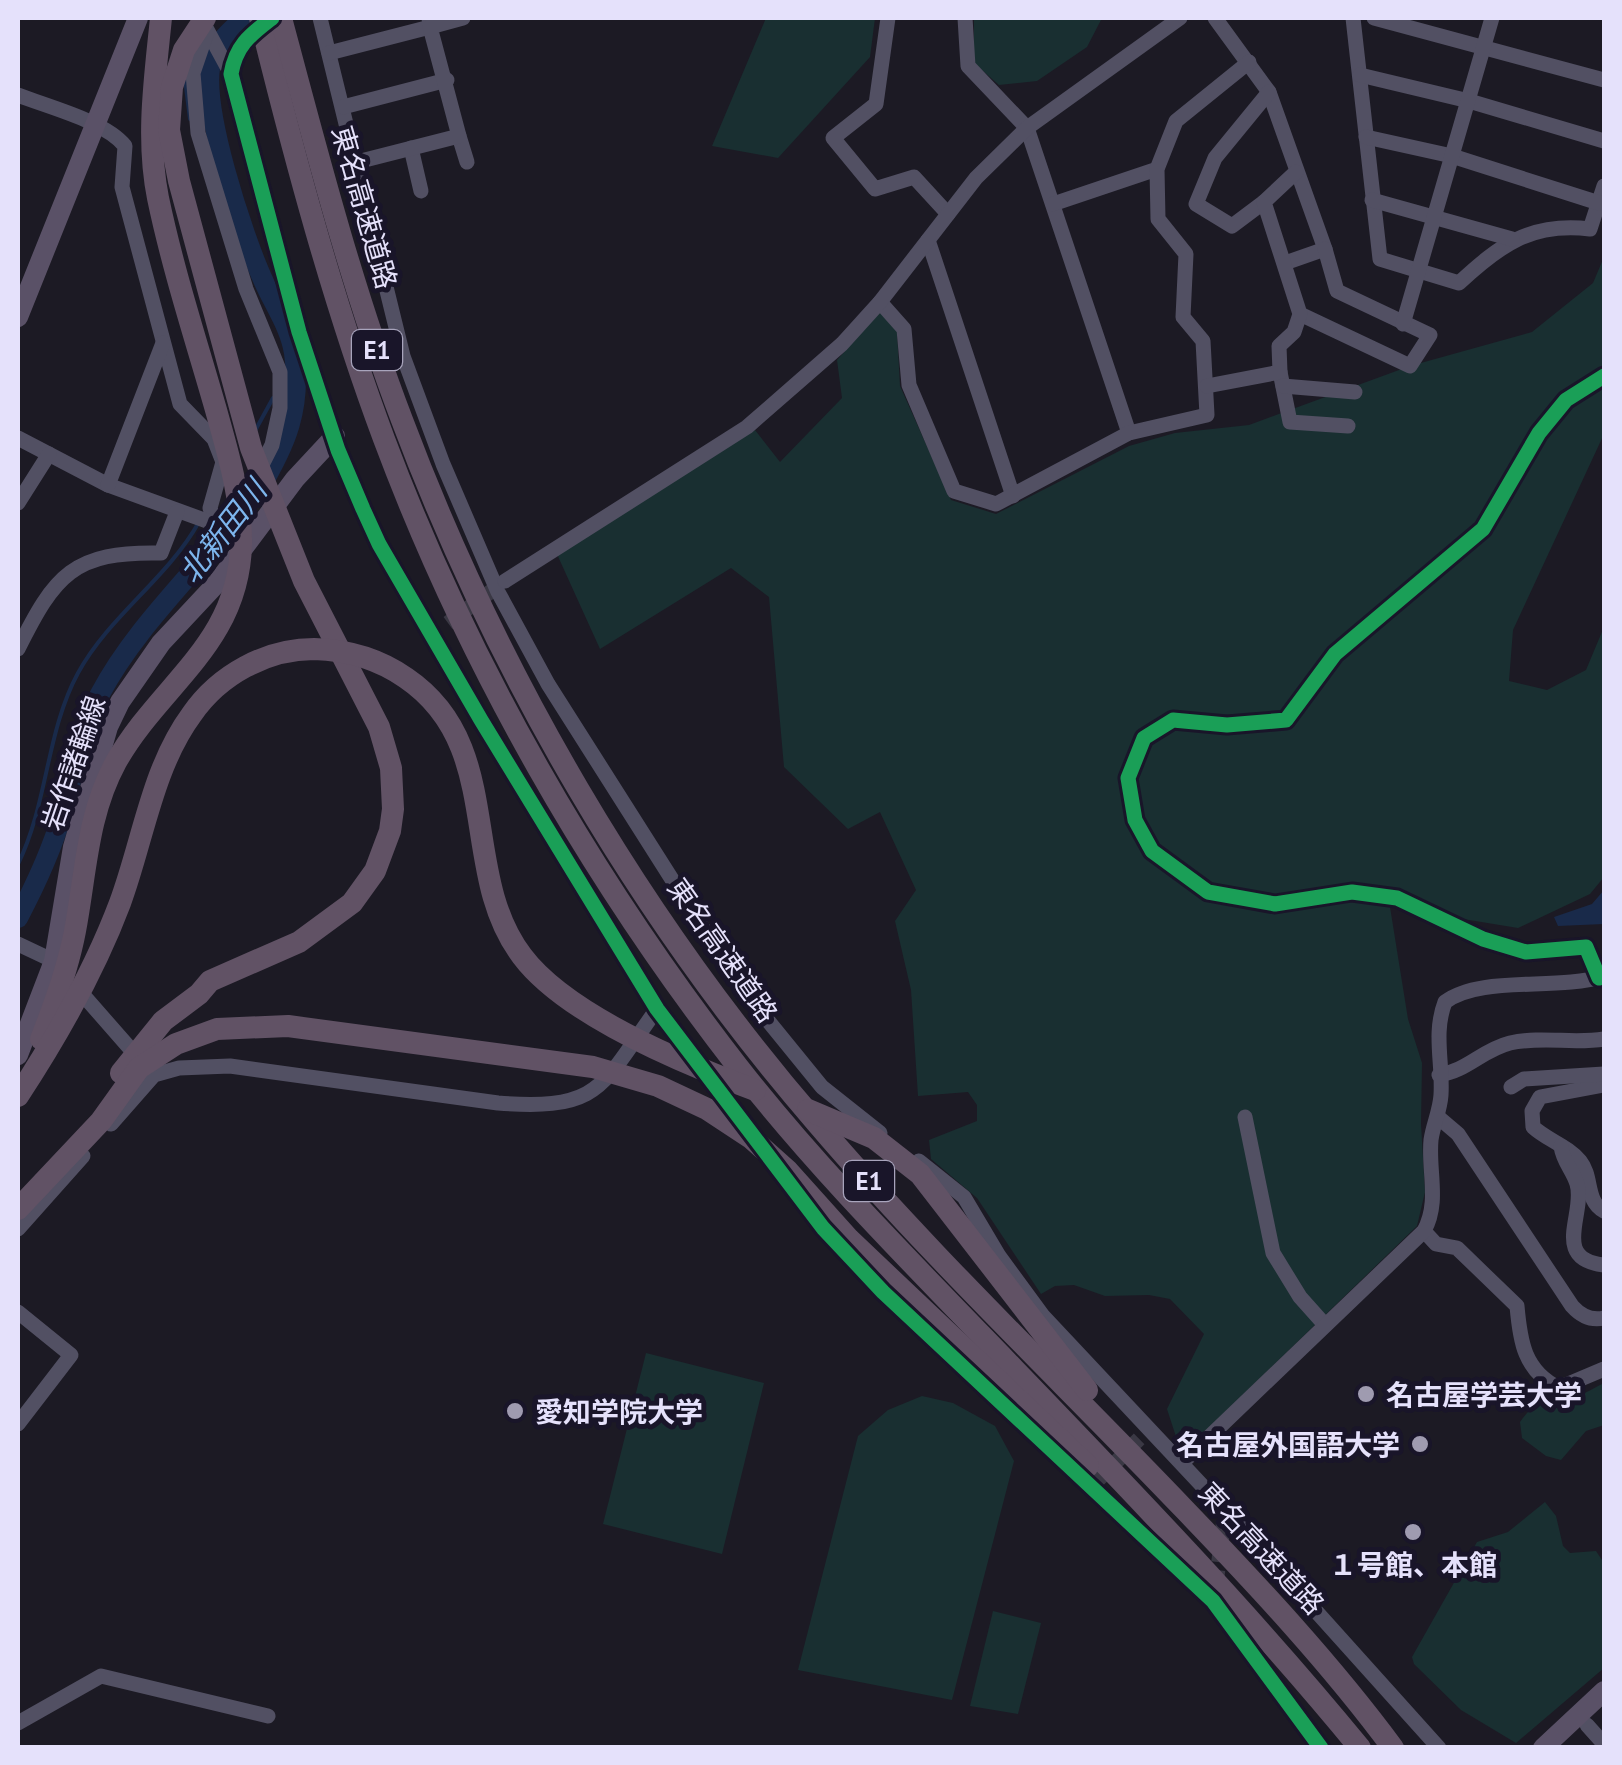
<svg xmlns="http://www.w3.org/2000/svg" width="1622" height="1765" font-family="'PT Sans','Noto Sans JP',sans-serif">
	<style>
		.green { fill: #192f31 }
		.water { fill: #192a4a }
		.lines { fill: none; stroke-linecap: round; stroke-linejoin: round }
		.stream { stroke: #192a4a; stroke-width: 4 }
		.river { stroke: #192a4a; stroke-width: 20 }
		.minor-tunnel { stroke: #3a3844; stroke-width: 15; stroke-dasharray: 15 8; stroke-linecap: butt }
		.minor { stroke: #525063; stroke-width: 15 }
		.major { stroke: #5a5167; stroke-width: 20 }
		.highway { stroke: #615265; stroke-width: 22 }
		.cycleway-casing { stroke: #191529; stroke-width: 21 }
		.cycleway { stroke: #1a9f57; stroke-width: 15 }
		.poi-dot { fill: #9f9bb0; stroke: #191529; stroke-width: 4 }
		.labels { text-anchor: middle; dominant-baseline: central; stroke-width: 10; stroke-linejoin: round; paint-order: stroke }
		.shield { fill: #191529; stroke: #a8a4bc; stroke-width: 2.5 }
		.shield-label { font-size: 25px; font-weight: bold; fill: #e5e1fb }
		.street-label { font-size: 28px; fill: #e5e1fb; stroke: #191529 }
		.poi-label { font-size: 28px; font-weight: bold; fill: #e5e1fb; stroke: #191529; text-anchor: start }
		.water-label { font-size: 30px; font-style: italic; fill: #7db5ed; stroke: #191529 }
	</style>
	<rect width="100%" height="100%" fill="#1c1a24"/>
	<!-- green -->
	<g class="green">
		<path d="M766 18H875L870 57 778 158 712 146Z"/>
		<path d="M974 18H1102L1087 47 1037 81 999 85 974 63Z"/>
		<path d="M1604 257V434L1513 630 1509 681 1547 690 1586 670 1604 627V877L1590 894 1518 928 1390 907 1408 1019 1422 1063 1421 1124 1425 1192 1417 1226 1189 1447 1179 1446 1167 1409 1204 1334 1170 1299 1149 1295 1105 1296 1074 1285 1055 1286 1041 1294 977 1198 931 1159 929 1140 977 1121V1105L968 1092 918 1096 911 990 895 921 916 890 880 812 848 829 784 767 769 597 731 568 600 649 556 552 755 430 780 462 842 398 837 360 880 312 897 331 900 386 951 500 996 514 1129 446 1175 433 1249 425 1410 366 1532 332 1593 283Z"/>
		<path d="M646 1353 764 1383 722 1554 603 1524Z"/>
		<path d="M1604 1383V1425L1586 1431 1561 1460 1546 1456 1522 1438 1520 1422C1540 1394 1547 1404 1575 1397 1585 1394 1595 1387 1604 1383Z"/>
		<path d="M922 1396 953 1403 995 1426 1014 1461 952 1700 798 1670 858 1436 888 1410Z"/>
		<path d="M1545 1502 1556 1516 1563 1546 1570 1553 1596 1551 1604 1563V1668L1516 1743 1461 1710 1414 1664 1412 1657 1477 1542 1508 1532Z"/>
		<path d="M993 1611 1041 1623 1018 1714 970 1706Z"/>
	</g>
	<!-- water -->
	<path class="water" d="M1604 890V924L1558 926 1554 917 1592 904Z"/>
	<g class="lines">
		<!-- stream -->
		<g class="stream">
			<path d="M185 79 190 119"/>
			<path d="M256 429 273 398"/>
			<path d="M18 864C48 803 46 732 78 673 110 615 167 579 199 522"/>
		</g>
		<!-- river -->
		<g class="river">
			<path d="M245 18C231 30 218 41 212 59 198 102 244 239 264 282 274 305 290 327 294 353 302 408 286 445 258 491"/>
			<path d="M18 918C36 884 52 849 63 812 74 772 81 731 100 694 135 628 192 576 237 518"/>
		</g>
		<!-- minor-tunnel -->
		<g class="minor-tunnel">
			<path d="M448 623 505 581"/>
			<path d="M1096 1482 1144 1434"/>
			<path d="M1216 1585 1225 1510"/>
		</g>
		<!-- minor -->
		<g class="minor">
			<path d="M320 18 403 356 443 464 498 592 548 684 739 985 822 1087 880 1133"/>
			<path d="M888 18 876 104 833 138 875 189 914 177 948 214"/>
			<path d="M965 18 968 66 1027 128 1129 433"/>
			<path d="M1215 18 1269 92 1325 249 1285 263"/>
			<path d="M1353 18 1380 259 1459 283C1500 245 1531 222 1590 229L1604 186"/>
			<path d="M1374 18 1604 80"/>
			<path d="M265 23C245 39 235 48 231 74L315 383 338 450 379 544 528 799 657 1009 753 1134"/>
			<path d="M205 26 231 74"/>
			<path d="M207 32 193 73 198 133 246 289 280 372V408L272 445 239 510"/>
			<path d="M329 53 430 27 429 18"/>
			<path d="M1360 75 1469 101 1604 141"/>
			<path d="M18 95C48 107 105 121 125 146L122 187 180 404 214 439 223 462 210 508 215 524 243 551"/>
			<path d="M343 107 447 80"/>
			<path d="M459 136 467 162"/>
			<path d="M1366 137 1452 156 1599 203"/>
			<path d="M411 148 421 191"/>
			<path d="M357 162 459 136 430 27 463 18"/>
			<path d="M1372 200 1512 239"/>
			<path d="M1264 202 1232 226 1196 204 1215 158 1269 92"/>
			<path d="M1053 204 1157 169"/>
			<path d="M928 240 1013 496"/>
			<path d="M880 302 904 329 909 385 954 491 996 504 1129 433 1207 415 1203 341 1183 317 1186 254 1158 219 1157 169 1176 121 1249 62"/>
			<path d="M1300 314 1410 366 1430 335 1337 291 1325 249"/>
			<path d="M1403 324 1492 18"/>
			<path d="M1280 372 1290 422 1348 426"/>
			<path d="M1207 386 1280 372 1279 346 1294 332 1300 314 1264 202 1296 172"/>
			<path d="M1283 386 1355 392"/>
			<path d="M18 438 108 485 215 524"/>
			<path d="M108 485 163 343"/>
			<path d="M18 503 49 454"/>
			<path d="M505 581 747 427 842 344 880 302 976 178 1027 128 1180 18"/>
			<path d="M18 649C55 575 73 551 161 553L177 512"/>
			<path d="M18 944 54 961 59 967"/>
			<path d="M1599 978 1586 947 1526 952 1483 939 1397 898 1352 892 1275 904 1208 892 1152 851 1135 820 1128 778 1144 738 1173 720 1227 725 1286 720 1335 654 1483 529 1539 433 1566 400 1604 376"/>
			<path d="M77 988 141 1061"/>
			<path d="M1439 1075C1467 1071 1482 1050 1510 1043 1542 1036 1573 1044 1604 1039"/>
			<path d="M1604 1085 1540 1097 1532 1111 1533 1127C1547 1140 1568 1146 1580 1161 1593 1177 1585 1201 1604 1211"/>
			<path d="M1511 1087 1524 1079 1604 1074"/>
			<path d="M1245 1117 1273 1253 1300 1297 1325 1325"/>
			<path d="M1438 1117 1458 1134 1572 1306C1581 1316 1591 1321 1604 1318"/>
			<path d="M111 1124 154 1075 179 1068 230 1066 498 1103C602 1111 601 1086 657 1009"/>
			<path d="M1561 1146C1563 1162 1573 1170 1577 1184 1586 1213 1550 1259 1604 1265"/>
			<path d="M919 1161 964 1197 999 1256 1043 1316 1225 1510 1439 1748"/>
			<path d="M805 1204 823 1228 883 1292 1213 1601 1321 1748"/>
			<path d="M18 1229 83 1156"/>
			<path d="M1424 1231 1436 1244 1457 1248 1517 1306C1520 1341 1524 1371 1559 1388L1604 1369"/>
			<path d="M18 1312 71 1355 18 1424"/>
			<path d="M1182 1463 1424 1231C1440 1202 1428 1171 1431 1140 1433 1125 1440 1111 1441 1095 1443 1063 1433 1033 1445 1002 1480 975 1557 991 1604 976"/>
			<path d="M18 1723 101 1676 268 1716"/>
			<path d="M1587 1725 1604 1744"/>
		</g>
		<!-- major -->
		<g class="major">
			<path d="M18 317 138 18"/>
			<path d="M18 1055 54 961 73 847 108 727 120 702 161 643 218 582 295 479 335 436"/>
			<path d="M1543 1748 1604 1691"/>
		</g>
		<!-- highway -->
		<g class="highway">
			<path d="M260 18C295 160 333 302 384 439 468 664 591 878 738 1067 813 1163 900 1251 984 1338 1113 1472 1242 1604 1360 1748"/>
			<path d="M281 18C317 153 352 289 402 420 497 673 639 917 816 1122 932 1258 1062 1381 1185 1510 1258 1586 1330 1663 1393 1748"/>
			<path d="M41 1039C55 1004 68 968 75 931 86 873 87 815 116 762 160 684 239 644 241 544 242 499 228 453 216 410 196 340 173 270 158 198 146 138 155 78 161 18"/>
			<path d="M121 1073 163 1021 199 994 210 981 299 942 352 903 375 871 390 831 393 809 391 768 379 727 304 581 251 448 179 181 169 130 172 87 184 50 205 18"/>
			<path d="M18 1096C58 1035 94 972 120 903 143 841 152 768 192 714 219 675 266 649 314 649 347 650 379 659 406 678 506 746 458 872 522 956 567 1016 685 1064 755 1090"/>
			<path d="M808 1110 874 1138 920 1174 1087 1390"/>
			<path d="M18 1209 101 1121 139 1068 176 1044 217 1029 288 1026 593 1067 658 1086 707 1109 751 1138 788 1171 849 1239 1088 1466"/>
		</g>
		<defs>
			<g id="cycleway">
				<path d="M272 18C250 35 236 45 231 74L299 332 338 450 363 509 379 544 481 720 657 1009 823 1228 883 1292 1213 1601 1321 1748"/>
				<path d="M1599 978 1586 947 1526 952 1483 939 1397 898 1352 892 1275 904 1208 892 1152 851 1135 820 1128 778 1144 738 1173 720 1227 725 1286 720 1335 654 1483 529 1539 433 1566 400 1604 376"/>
			</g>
		</defs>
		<!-- cycleway casing -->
		<use href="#cycleway" class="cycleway-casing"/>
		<!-- cycleway -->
		<use href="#cycleway" class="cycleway"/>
	</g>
	<!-- markers -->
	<g class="poi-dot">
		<circle cx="1366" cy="1394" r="10"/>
		<circle cx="515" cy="1411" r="10"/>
		<circle cx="1420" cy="1444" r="10"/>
		<circle cx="1413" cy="1532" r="10"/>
	</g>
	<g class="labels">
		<!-- shield labels -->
		<g class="shield">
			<rect x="352" y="330" width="50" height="40" rx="8"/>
			<rect x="844" y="1161" width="50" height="40" rx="8"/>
		</g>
		<g class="shield-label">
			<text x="377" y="350">E1</text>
			<text x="869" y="1181">E1</text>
		</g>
		<!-- street labels -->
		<g class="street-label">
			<text transform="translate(365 207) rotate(74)">東名高速道路</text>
			<text transform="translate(73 763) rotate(-71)">岩作諸輪線</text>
			<text transform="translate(723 950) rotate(55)">東名高速道路</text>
			<text transform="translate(1262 1548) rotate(47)">東名高速道路</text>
		</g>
		<!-- poi labels -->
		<g class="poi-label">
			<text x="1386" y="1394">名古屋学芸大学</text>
			<text x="535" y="1411">愛知学院大学</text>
			<text x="1400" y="1444" text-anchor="end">名古屋外国語大学</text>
			<text x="1413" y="1564" text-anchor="middle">１号館、本館</text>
		</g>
		<!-- water labels -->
		<g class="water-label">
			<text transform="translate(222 531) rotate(-52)">北新田川</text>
		</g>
	</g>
	<!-- border -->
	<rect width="1622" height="1765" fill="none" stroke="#e5e1fb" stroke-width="40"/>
</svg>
